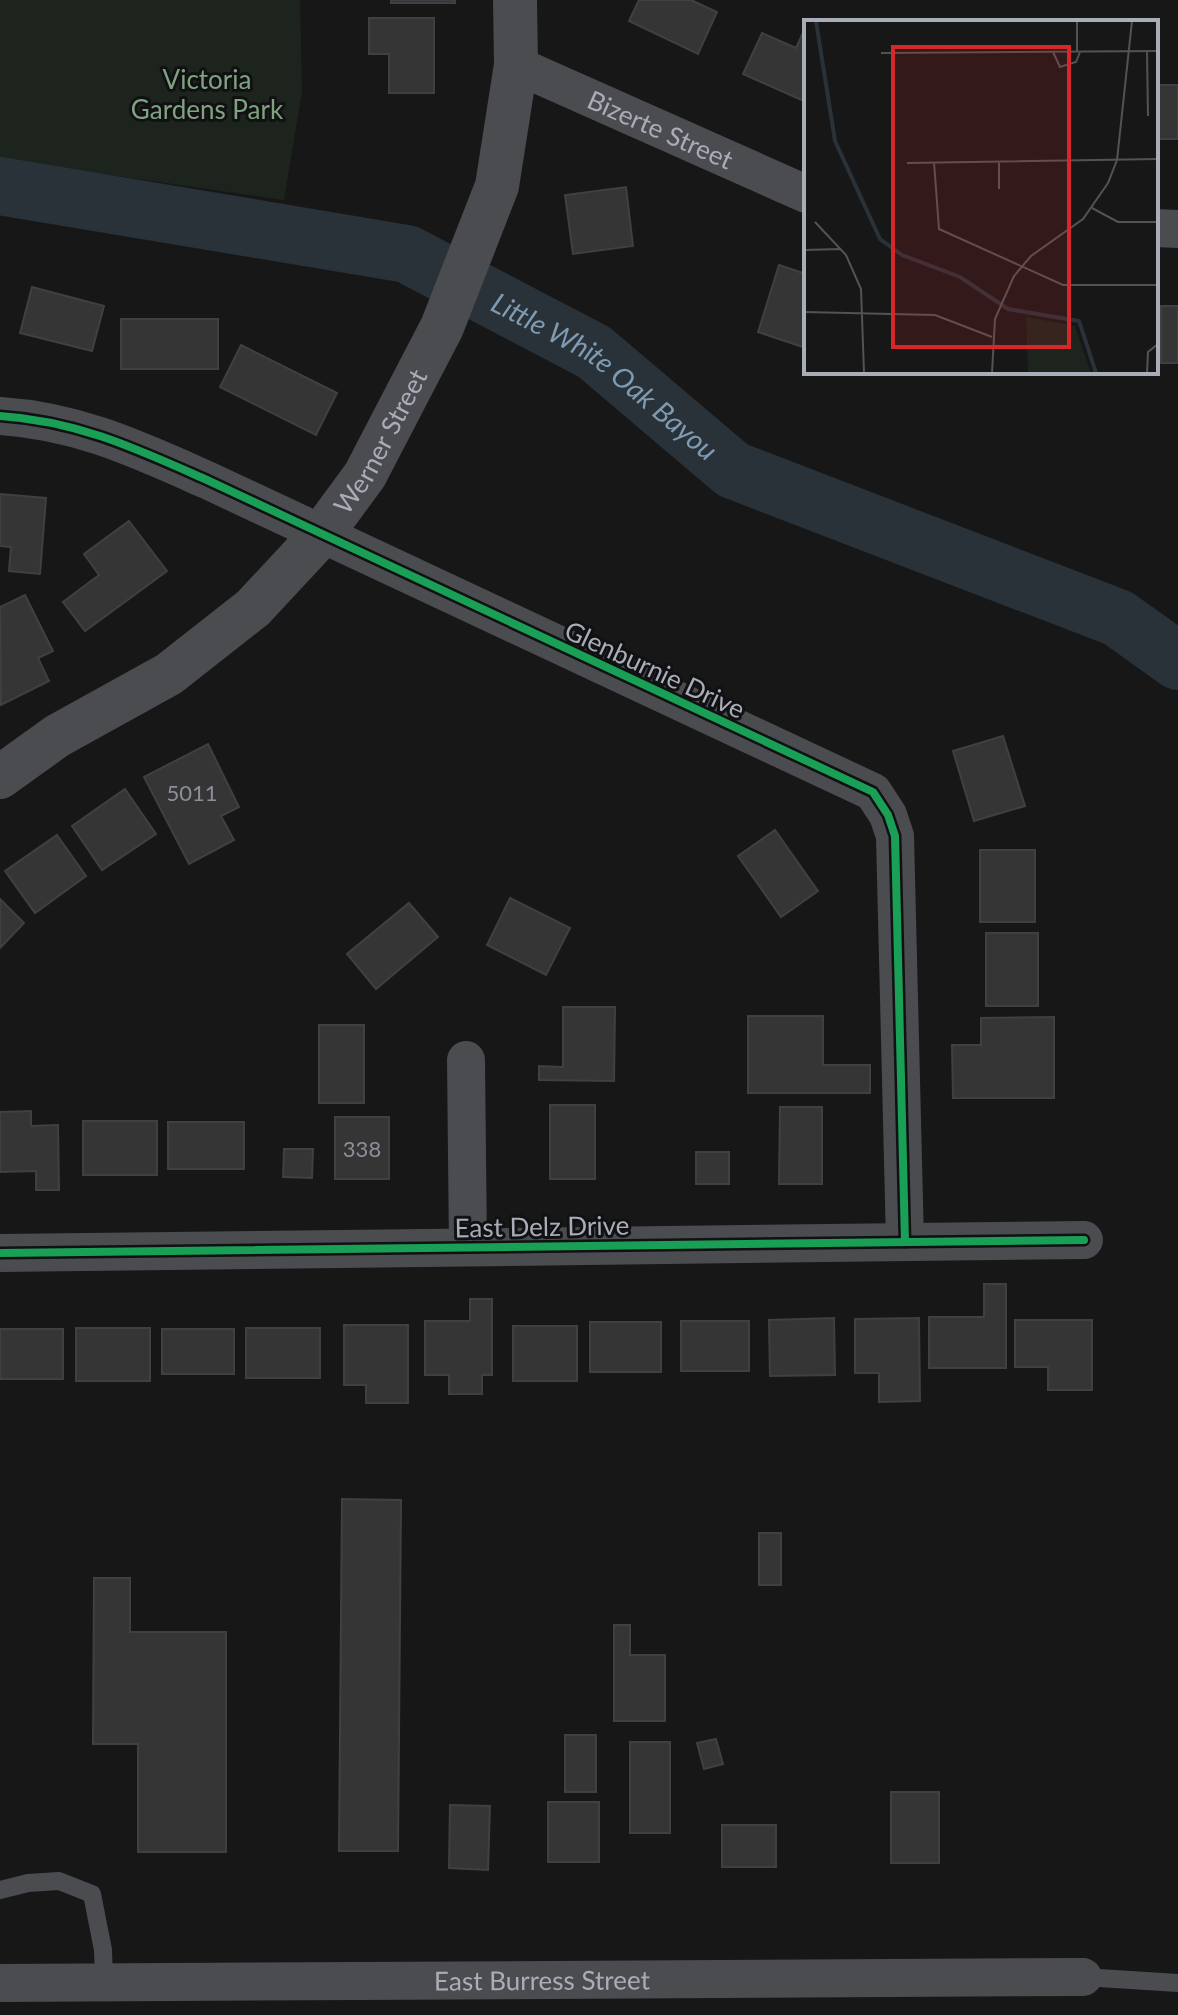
<svg xmlns="http://www.w3.org/2000/svg" width="1178" height="2015" font-family="Lato,sans-serif">
	<style>
		.green { fill: #1d241e }
		.lines { fill: none; stroke-linecap: round; stroke-linejoin: round }
		.river { stroke: #2a3239; stroke-width: 58 }
		.building { fill: #353536; stroke: #3f4043; stroke-width: 2 }
		.service { stroke: #4b4c50; stroke-width: 18 }
		.minor { stroke: #4b4c50; stroke-width: 38 }
		.tertiary { stroke: #4b4c50; stroke-width: 44 }
		.cycleway-casing { stroke: #111113; stroke-width: 13 }
		.cycleway { stroke: #1a9f57; stroke-width: 8 }
		.labels { text-anchor: middle; dominant-baseline: central; stroke-width: 6; stroke-linejoin: round; paint-order: stroke }
		.number-label { font-size: 22px; fill: #8b8f98 }
		.park-label { font-size: 26px; fill: #7fa381; stroke: #111113 }
		.street-label { font-size: 26px; fill: #a8adb8; stroke: #111113 }
		.water-label { font-size: 28px; font-style: italic; fill: #7f9bb3; stroke: #111113 }
		.inset-river { fill: none; stroke: #2a3239; stroke-width: 4 }
		.inset-road { fill: none; stroke: #515357; stroke-width: 2 }
		.view { fill: #d62828; fill-opacity: 0.15; stroke: #d62828; stroke-width: 4 }
		.inset-edge { fill: none; stroke: #a8adb8; stroke-width: 4 }
	</style>
	<rect width="100%" height="100%" fill="#171717"/>
	<!-- green -->
	<path class="green" d="M0 0H300L302 91 284 200 0 159Z"/>
	<g class="lines">
		<!-- river -->
		<path class="river" id="s1" d="M0 186 407 254 594 352 733 470 1118 618 1178 661"/>
	</g>
	<!-- building -->
	<g class="building">
		<rect x="391" y="0" width="64" height="3"/>
		<path d="M639 0H691L717 12 698 54 629 21Z"/>
		<path d="M369 18H434V93H389V54H369Z"/>
		<path d="M806 26V102L743 74 762 33 796 48Z"/>
		<rect x="1156" y="85" width="22" height="54"/>
		<path d="M626 187 633 246 573 254 565 195Z"/>
		<path d="M779 265 806 274V348L758 332Z"/>
		<path d="M32 287 104 306 92 351 20 333Z"/>
		<rect x="1161" y="306" width="17" height="57"/>
		<rect x="121" y="319" width="97" height="50"/>
		<path d="M241 345 337 393 316 435 220 387Z"/>
		<path d="M0 494 46 498 40 574 9 571 11 547 0 546Z"/>
		<path d="M129 521 167 571 85 631 63 602 99 575 84 554Z"/>
		<path d="M25 595 53 651 38 658 49 681 1 705 0 607Z"/>
		<path d="M1003 736 1025 806 974 821 953 751Z"/>
		<path d="M208 744 239 807 221 816 234 840 189 864 144 777Z"/>
		<path d="M125 789 156 834 102 870 72 826Z"/>
		<path d="M775 830 818 891 781 917 738 856Z"/>
		<path d="M57 835 86 876 35 913 5 871Z"/>
		<rect x="980" y="850" width="55" height="72"/>
		<path d="M510 898 570 928 546 975 487 945Z"/>
		<path d="M0 899 24 923 0 948Z"/>
		<path d="M409 903 438 937 376 989 347 954Z"/>
		<rect x="986" y="933" width="52" height="73"/>
		<path d="M563 1007H615L614 1081 539 1080V1066L563 1067Z"/>
		<path d="M748 1016H823V1065H870V1093H748Z"/>
		<path d="M1054 1017V1098H953L952 1045H981V1018Z"/>
		<rect x="319" y="1025" width="45" height="78"/>
		<rect x="550" y="1105" width="45" height="74"/>
		<path d="M780 1107H822V1184H779Z"/>
		<path d="M31 1111V1126L58 1125 59 1190H36V1171L0 1172V1112Z"/>
		<rect x="335" y="1117" width="54" height="62"/>
		<rect x="83" y="1121" width="74" height="54"/>
		<rect x="168" y="1122" width="76" height="47"/>
		<path d="M284 1149H313L312 1178 283 1177Z"/>
		<rect x="696" y="1152" width="33" height="32"/>
		<path d="M984 1284H1006V1368H929V1317H984Z"/>
		<path d="M470 1299H492V1375H482V1394H449V1375H425V1321H470Z"/>
		<path d="M834 1318 835 1375 770 1376 769 1320Z"/>
		<path d="M919 1318 920 1401 879 1402V1373H855V1319Z"/>
		<path d="M1015 1320H1092V1390H1048V1367H1015Z"/>
		<rect x="681" y="1321" width="68" height="50"/>
		<rect x="590" y="1322" width="71" height="50"/>
		<path d="M344 1325H408V1403H366V1385H344Z"/>
		<rect x="513" y="1326" width="64" height="55"/>
		<rect x="76" y="1328" width="74" height="53"/>
		<rect x="246" y="1328" width="74" height="50"/>
		<rect x="0" y="1329" width="63" height="50"/>
		<rect x="162" y="1329" width="72" height="45"/>
		<path d="M342 1499 401 1500 398 1851H339Z"/>
		<rect x="759" y="1533" width="22" height="52"/>
		<path d="M94 1578H130V1632H226V1852H138V1744H93Z"/>
		<path d="M614 1625H630V1655H665V1721H614Z"/>
		<rect x="565" y="1735" width="31" height="57"/>
		<path d="M716 1739 723 1764 704 1769 697 1743Z"/>
		<rect x="630" y="1742" width="40" height="91"/>
		<rect x="891" y="1792" width="48" height="71"/>
		<rect x="548" y="1802" width="51" height="60"/>
		<path d="M450 1805 490 1806 488 1870 449 1868Z"/>
		<rect x="722" y="1825" width="54" height="42"/>
	</g>
	<g class="lines">
		<!-- service -->
		<g class="service">
			<path d="M0 1890 28 1883 59 1881 92 1894 103 1950 104 1983"/>
			<path d="M1083 1977 1178 1983"/>
		</g>
		<!-- minor -->
		<g class="minor">
			<path id="s2" d="M516 65 806 194"/>
			<path d="M1156 228 1178 229"/>
			<path d="M0 416C78 421 137 449 207 480L873 792 888 815 895 836 905 1242"/>
			<path d="M466 1060 468 1247"/>
			<path d="M0 1253 1084 1240"/>
			<path id="s3" d="M0 1983 1083 1977"/>
		</g>
		<!-- tertiary -->
		<path class="tertiary" id="s4" d="M0 777 57 736 169 674 253 608 321 535 365 475 442 327 497 186 516 65 515 0"/>
		<defs>
			<g id="cycleway">
				<path d="M0 416C78 421 137 449 207 480L873 792 888 815 895 836 905 1242"/>
				<path d="M0 1253 1084 1240"/>
			</g>
		</defs>
		<!-- cycleway casing -->
		<use href="#cycleway" class="cycleway-casing"/>
		<!-- cycleway -->
		<use href="#cycleway" class="cycleway"/>
	</g>
	<g class="labels">
		<!-- number labels -->
		<g class="number-label">
			<text x="192" y="792">5011</text>
			<text x="362" y="1148">338</text>
		</g>
		<!-- park labels -->
		<g class="park-label">
			<text x="207" y="79">Victoria<tspan x="207" dy="30">Gardens Park</tspan></text>
		</g>
		<!-- street labels -->
		<g class="street-label">
			<text stroke="none"><textPath href="#s2" startOffset="158">Bizerte Street</textPath></text>
			<text stroke="none"><textPath href="#s4" startOffset="516">Werner Street</textPath></text>
			<text transform="translate(655 669) rotate(25)">Glenburnie Drive</text>
			<text transform="translate(542 1226) rotate(-1)">East Delz Drive</text>
			<text stroke="none"><textPath href="#s3" startOffset="542">East Burress Street</textPath></text>
		</g>
		<!-- water labels -->
		<g class="water-label">
			<text stroke="none"><textPath href="#s1" startOffset="646">Little White Oak Bayou</textPath></text>
		</g>
	</g>
	<!-- overview -->
	<g transform="translate(804 20)">
		<rect width="354" height="354" fill="#171717"/>
		<path d="M222 297 271 306 287 353H224Z" fill="#1d241e"/>
		<path class="inset-river" d="M12 1 31 121 76 219 98 235 156 257 204 289 275 301 292 353"/>
		<path class="inset-road" d="M273 1V32M343 31 344 96M249 32 256 47 272 42 276 32M77 33 354 31M195 141V169M130 142 135 209 259 265H354M103 143 354 139M0 157V182M288 188 314 202H354M11 202 42 235 57 269 60 353M0 230 37 229M0 292 131 295 188 317M188 353 191 299 210 256 227 236 279 199 304 163 313 140 328 1M343 353 344 332 354 324"/>
		<path class="view" d="M89 27H265V327H89Z"/>
		<rect width="354" height="354" class="inset-edge"/>
	</g>
</svg>
